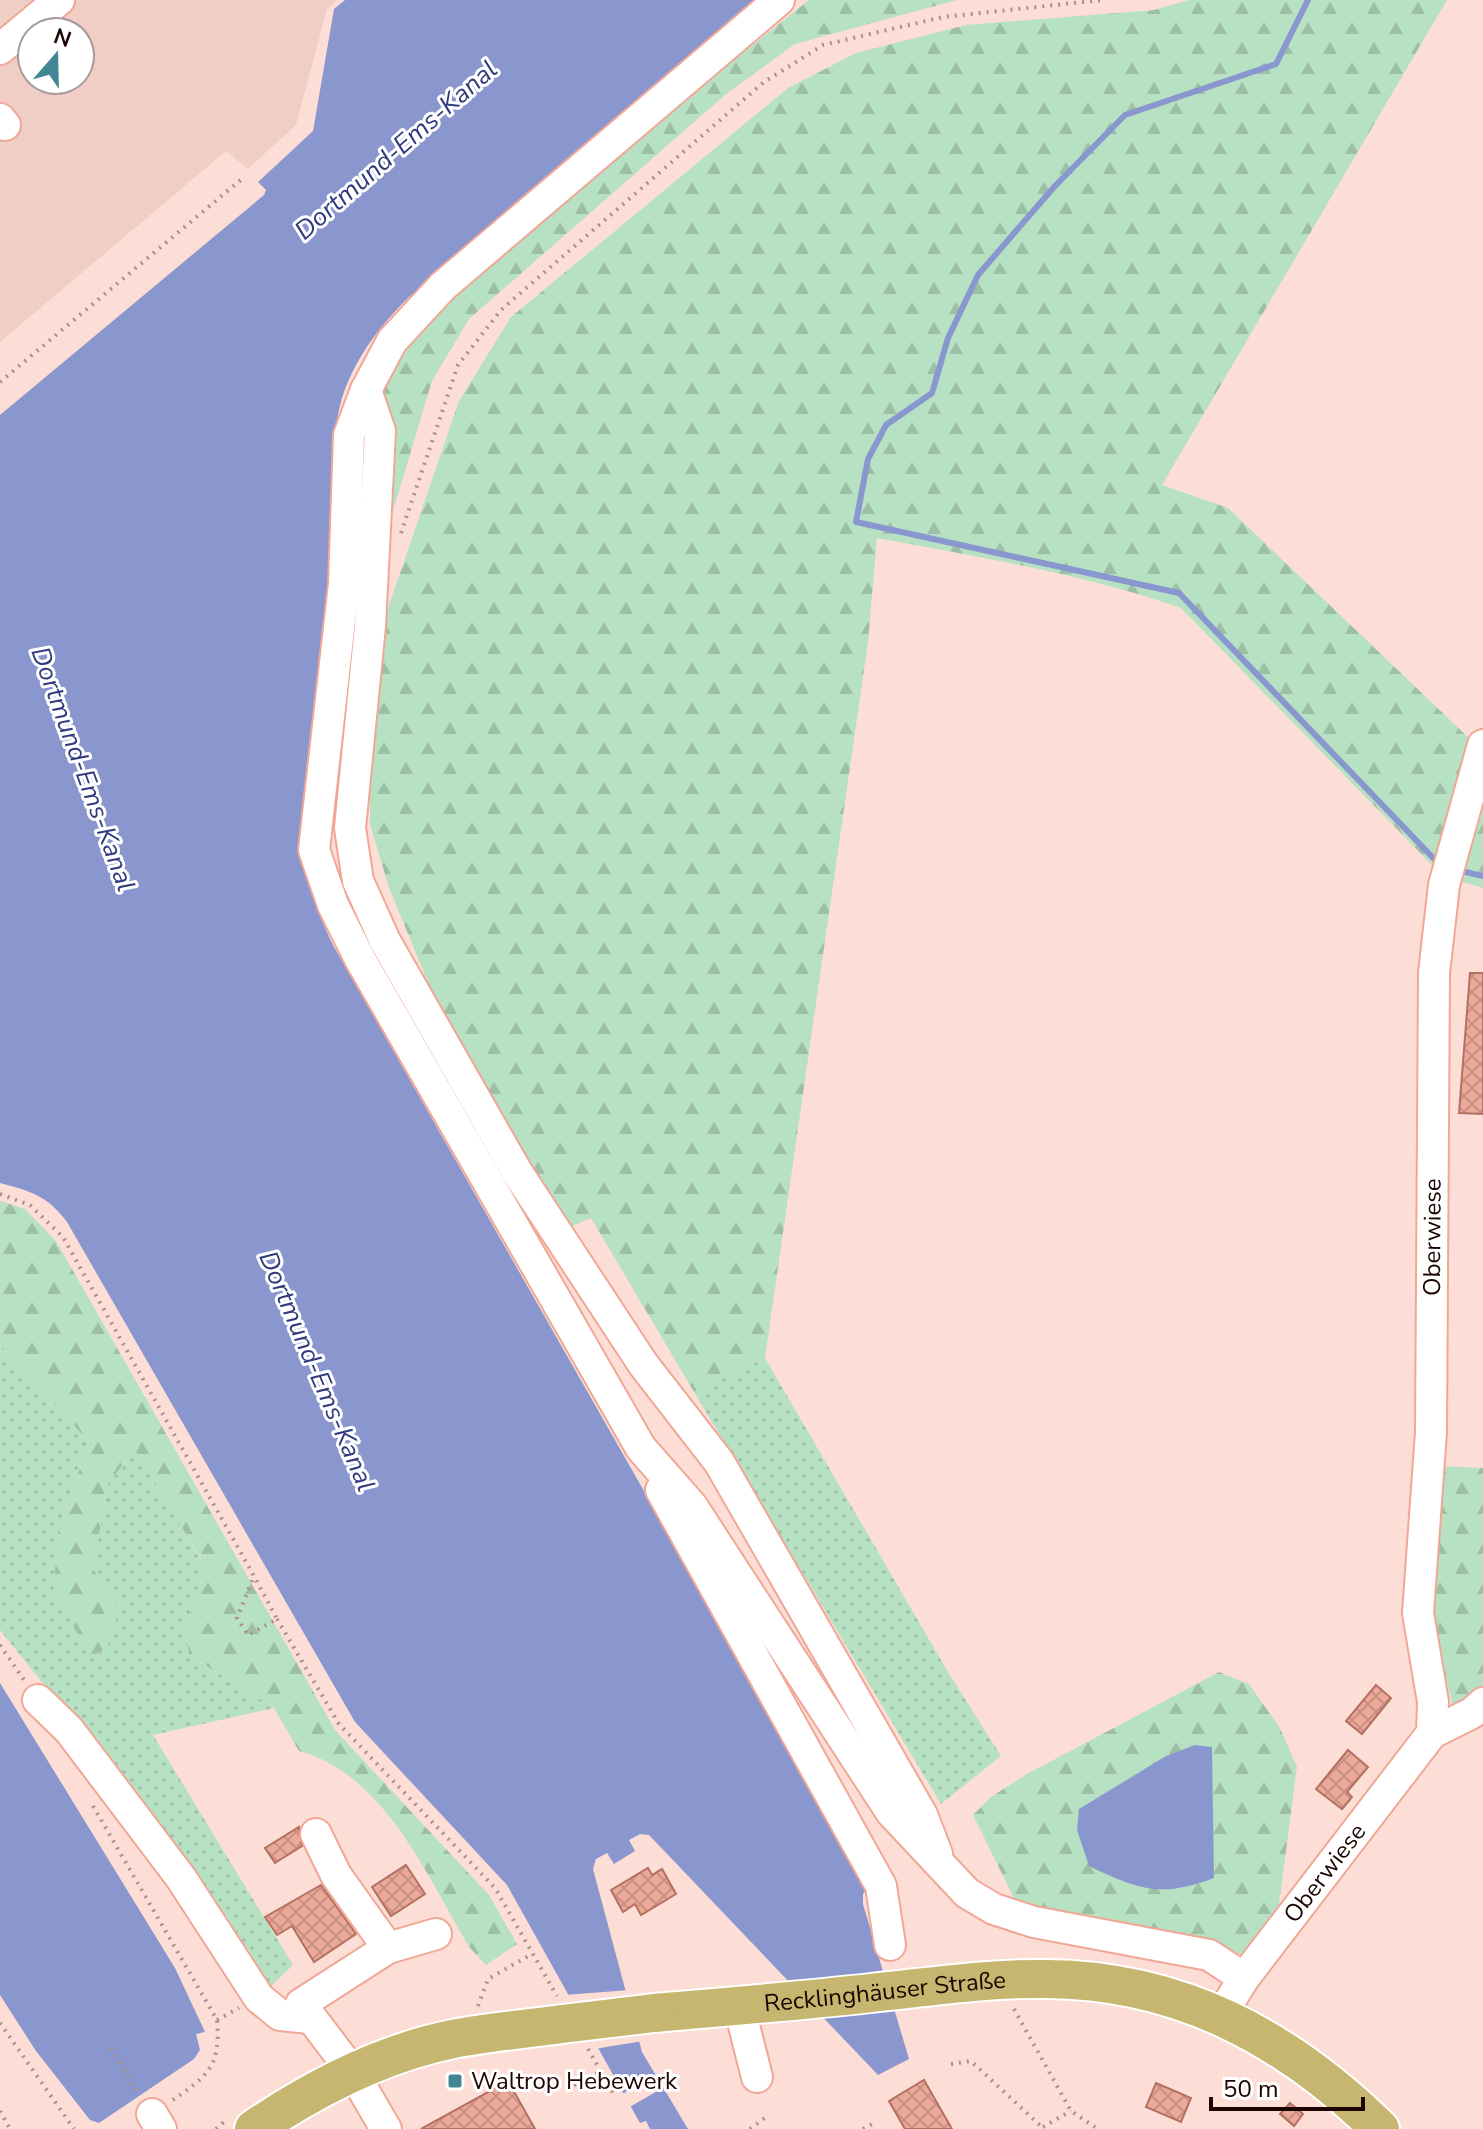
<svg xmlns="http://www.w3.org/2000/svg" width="1483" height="2129" font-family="'Nunito Sans',sans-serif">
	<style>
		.built { fill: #f0cec6; fill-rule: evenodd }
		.grass { fill: url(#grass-dots) }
		.forest { fill: url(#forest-firs) }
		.water { fill: #8a97ce }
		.pier { fill: #fdded6 }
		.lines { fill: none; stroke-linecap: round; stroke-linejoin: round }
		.stream { stroke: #8a97ce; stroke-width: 6 }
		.building { fill: url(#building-cross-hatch); stroke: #b47061; stroke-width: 2 }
		.minor-casing { stroke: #f0a796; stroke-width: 34 }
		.major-casing { stroke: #fff; stroke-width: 42 }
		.path { stroke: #ab8f89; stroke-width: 4; stroke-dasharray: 2 6; stroke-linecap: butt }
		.minor { stroke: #fff; stroke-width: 30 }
		.major { stroke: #c6b670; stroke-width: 38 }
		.major-bridge-casing { stroke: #fff; stroke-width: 42; stroke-linecap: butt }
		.major-bridge { stroke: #c6b670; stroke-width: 38 }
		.poi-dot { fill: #428694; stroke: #fff; stroke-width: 3 }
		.labels { text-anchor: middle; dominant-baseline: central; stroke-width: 6; stroke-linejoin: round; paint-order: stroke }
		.street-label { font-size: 24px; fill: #1c0402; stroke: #fff }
		.poi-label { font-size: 24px; fill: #1c0402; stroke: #fff; text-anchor: start }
		.water-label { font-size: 26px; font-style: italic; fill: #313a7d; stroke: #fff }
	</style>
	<defs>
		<pattern id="grass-dots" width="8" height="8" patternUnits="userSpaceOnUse" patternTransform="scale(2)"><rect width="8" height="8" fill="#b7e1c3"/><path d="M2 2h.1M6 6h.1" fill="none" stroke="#9dbfa6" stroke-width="1.8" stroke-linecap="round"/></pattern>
		<pattern id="forest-firs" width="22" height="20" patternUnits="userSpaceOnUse" patternTransform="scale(2)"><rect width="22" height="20" fill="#b7e1c3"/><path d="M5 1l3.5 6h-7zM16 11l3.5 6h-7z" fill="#9dbfa6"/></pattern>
		<pattern id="building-cross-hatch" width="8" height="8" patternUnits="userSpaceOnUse" patternTransform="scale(2)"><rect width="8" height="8" fill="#eba999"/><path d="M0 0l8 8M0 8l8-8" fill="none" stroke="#c99082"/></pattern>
	</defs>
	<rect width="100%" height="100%" fill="#fdded6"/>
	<!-- built -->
	<path class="built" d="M0 0H337L327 9 296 125 248 169 226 151 0 342ZM32 32H80V80H32Z"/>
	<!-- grass -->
	<g class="grass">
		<path d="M0 1344 89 1442 59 1527 91 1656 107 1648 93 1569 108 1483 135 1449 205 1567 186 1630 189 1655 274 1708 153 1735 293 1965 263 1994 62 1707 0 1630Z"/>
		<path d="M765 1358 948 1672 1001 1756 941 1804 694 1392Z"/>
	</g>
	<!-- forest -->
	<g class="forest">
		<path d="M809 0H957L795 44 725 95 469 319 432 381 390 521 388 433 380 394 422 325 570 191Z"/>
		<path d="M1189 0H1447L1162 485 1228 508 1472 741 1435 868 1181 608C1083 574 979 557 877 538L868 642 765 1358 694 1392 591 1218 566 1229 444 1021 389 888 370 824V750L387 611 459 401 511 317 788 88 856 53 966 25 1154 10Z"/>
		<path d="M1483 792V888L1453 879Z"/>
		<path d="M0 1201 25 1209 56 1241 335 1730 489 1895 517 1944 486 1965 470 1948C427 1877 385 1774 299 1751L274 1708 189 1655 186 1630 205 1566 135 1450 108 1483 93 1569 120 1608 107 1648 91 1656 53 1593 59 1527 89 1442 0 1344Z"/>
		<path d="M1440 1466 1483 1468V1688L1455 1716 1431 1616Z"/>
		<path d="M1219 1672 1249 1684 1280 1728 1297 1767 1278 1912 1243 1955 1017 1904 973 1815 991 1797 1027 1774Z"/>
	</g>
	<!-- water -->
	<g class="water">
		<path d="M345 0H760L409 297C381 325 358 354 344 392 328 437 340 480 337 526 329 627 306 728 302 830 303 872 315 907 333 945L869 1886 863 1894V1904L909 2059 878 2075 649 1835 640 1834 629 1840 635 1851 614 1864 607 1853 596 1859 593 1869 642 2052 688 2129H650L646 2121 640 2123 507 1885 355 1722 67 1222C48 1196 30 1191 0 1183V415L264 195 266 190 258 182 313 131 334 9Z"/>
		<path d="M0 1683 175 1968 205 2032 196 2034 200 2050 194 2059 99 2123 90 2120 36 2051 0 1995Z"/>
		<path d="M1195 1745 1212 1747 1214 1878C1161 1898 1139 1890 1089 1866L1077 1830 1079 1809 1166 1756Z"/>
	</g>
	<!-- pier -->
	<g class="pier">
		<path d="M630 1990 643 2041 594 2049 564 1995Z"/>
		<path d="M658 2073 666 2086 628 2108 621 2095Z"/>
	</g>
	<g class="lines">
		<!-- stream -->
		<g class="stream">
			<path d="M1308 0 1276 64 1125 115 1054 187 978 275 948 338 932 393 886 425 868 459 856 522 1179 593 1439 864"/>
			<path d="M1457 870 1483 876"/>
		</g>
	</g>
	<!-- building -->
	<g class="building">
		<path d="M1470 973H1483V1114L1459 1113Z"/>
		<path d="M1376 1685 1391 1698 1362 1734 1346 1721Z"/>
		<path d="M1348 1750 1368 1767 1347 1792 1352 1797 1342 1809 1316 1789Z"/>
		<path d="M299 1827 302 1846 275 1863 265 1848Z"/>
		<path d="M406 1865 425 1894 391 1916 372 1887Z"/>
		<path d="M648 1868 652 1875 662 1869 676 1894 641 1915 635 1904 623 1912 611 1890Z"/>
		<path d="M321 1885 356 1934 314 1962 292 1926 277 1935 265 1917Z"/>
		<path d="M924 2080 952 2129H905L889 2101Z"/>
		<path d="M508 2081 535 2129H421Z"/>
		<path d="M1156 2083 1191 2098 1181 2122 1146 2107Z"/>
		<path d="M1290 2103 1303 2114 1294 2126 1280 2114Z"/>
	</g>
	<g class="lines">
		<defs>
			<g id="minor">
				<path d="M779 0 443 286 392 341 366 390 349 435 344 584 314 850 333 905 360 959 641 1448 692 1506 891 1812 967 1893 994 1909 1034 1922 1209 1955 1244 1978"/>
				<path d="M0 49 59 0"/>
				<path d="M0 119 5 125"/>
				<path d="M366 390 380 431 370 626 350 828 358 881 385 941 517 1172 643 1364 719 1462 922 1815 937 1854"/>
				<path d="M661 1490 881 1886 890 1945"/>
				<path d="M38 1700 69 1730 181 1878 259 1998 280 2015 310 2018"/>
				<path d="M1432 1733 1472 1713 1483 1703"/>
				<path d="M316 1834 336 1875 388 1948"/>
				<path d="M739 2006 757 2077"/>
				<path id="s1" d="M1221 2015 1244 1978 1432 1733 1433 1702 1418 1613 1431 1432 1434 973 1444 885 1483 745"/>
				<path d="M152 2114 161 2129"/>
				<path d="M386 2129 354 2074 301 2004 388 1948 436 1934"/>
			</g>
			<g id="major">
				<path id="s2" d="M654 2013C726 2007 799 2001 871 1993 929 1987 988 1978 1047 1979 1180 1980 1287 2038 1380 2129"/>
				<path d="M254 2129C313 2089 383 2053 453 2039 489 2032 526 2029 562 2024"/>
			</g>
		</defs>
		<!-- minor casing -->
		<use href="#minor" class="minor-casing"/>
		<!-- major casing -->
		<use href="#major" class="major-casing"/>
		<!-- path -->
		<g class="path">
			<path d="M0 382 243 178"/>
			<path d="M401 533 458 365 501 310 764 82 823 45 943 17 1102 0"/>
			<path d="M0 1194 30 1205 63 1237 254 1576 277 1619 248 1635 237 1618 254 1576"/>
			<path d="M277 1619 339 1724 495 1888 557 1996"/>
			<path d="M0 1645 24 1680"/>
			<path d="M93 1806 217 2020C221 2068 207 2076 170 2102"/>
			<path d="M478 2006 488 1979 532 1954"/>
			<path d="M1014 2009 1071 2111 1098 2129"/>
			<path d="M217 2020 239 2008"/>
			<path d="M0 2023 74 2129"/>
			<path d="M111 2048 139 2094"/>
			<path d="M588 2049 614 2094"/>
			<path d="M951 2064 971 2061 1044 2129"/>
			<path d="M567 2089 601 2071"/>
			<path d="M0 2111 10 2129"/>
			<path d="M1043 2127 1071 2111"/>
			<path d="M216 2129 226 2120"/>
			<path d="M750 2129 766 2117"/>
			<path d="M863 2129 876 2122"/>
		</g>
		<!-- minor -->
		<use href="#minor" class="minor"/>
		<!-- major -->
		<use href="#major" class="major"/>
		<defs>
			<path id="major-bridge" d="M562 2024 654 2013"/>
		</defs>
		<!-- major-bridge casing -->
		<use href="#major-bridge" class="major-bridge-casing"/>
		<!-- major-bridge -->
		<use href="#major-bridge" class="major-bridge"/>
	</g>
	<!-- markers -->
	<rect class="poi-dot" x="447" y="2073" width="16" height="16" rx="4"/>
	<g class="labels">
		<!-- street labels -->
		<g class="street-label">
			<text stroke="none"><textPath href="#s1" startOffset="850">Oberwiese</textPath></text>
			<text stroke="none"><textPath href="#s1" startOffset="176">Oberwiese</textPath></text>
			<text stroke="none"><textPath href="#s2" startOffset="232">Recklinghäuser Straße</textPath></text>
		</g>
		<!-- poi labels -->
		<g class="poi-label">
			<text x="471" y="2081">Waltrop Hebewerk</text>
		</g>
		<!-- water labels -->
		<g class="water-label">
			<text transform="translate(396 150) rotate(-41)">Dortmund-Ems-Kanal</text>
			<text transform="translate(83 769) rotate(70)">Dortmund-Ems-Kanal</text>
			<text transform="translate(317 1371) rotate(67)">Dortmund-Ems-Kanal</text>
		</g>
	</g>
	<!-- north arrow -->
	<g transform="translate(56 56) rotate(20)"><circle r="38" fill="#ffffff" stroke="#a49b9a" stroke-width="2"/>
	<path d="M0-6L14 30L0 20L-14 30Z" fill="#428694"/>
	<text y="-12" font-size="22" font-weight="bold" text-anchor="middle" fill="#1c0402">N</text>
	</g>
	<!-- scale -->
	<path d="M1211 2097v12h152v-12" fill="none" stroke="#1c0402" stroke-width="4"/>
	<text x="1223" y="2097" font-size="24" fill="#1c0402" stroke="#ffffff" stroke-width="6" paint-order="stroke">50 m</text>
</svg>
